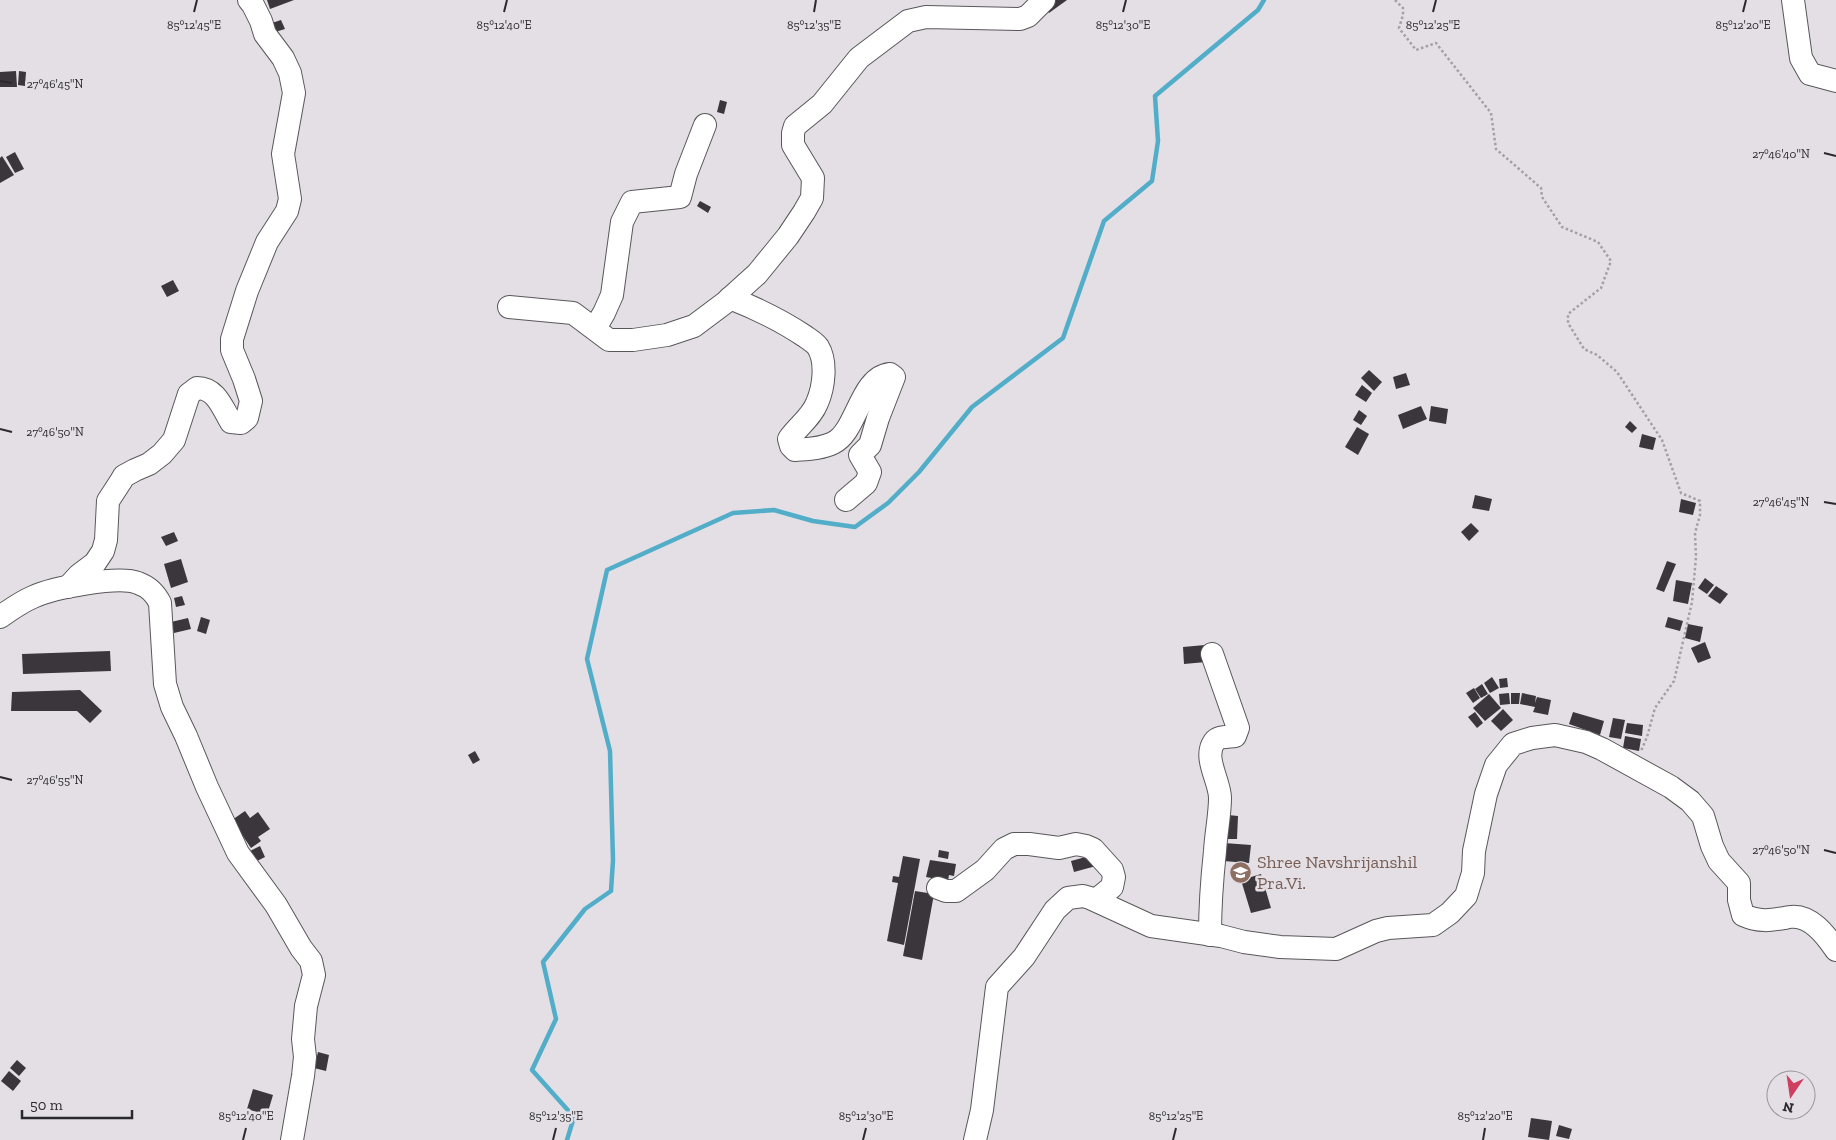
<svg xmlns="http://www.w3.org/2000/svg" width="1836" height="1140" font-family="'Zilla Slab',serif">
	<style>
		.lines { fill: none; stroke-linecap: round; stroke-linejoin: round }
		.stream { stroke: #52adc9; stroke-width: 4.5 }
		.building { fill: #3a363b }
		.minor-casing { stroke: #5a575c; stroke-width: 24 }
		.path { stroke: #a3a0a5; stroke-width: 2.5; stroke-dasharray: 2.5 2.5; stroke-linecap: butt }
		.minor { stroke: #fff; stroke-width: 22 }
		.ticks { fill: none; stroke: #2b292c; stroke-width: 2 }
		.labels { text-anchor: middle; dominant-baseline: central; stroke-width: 5; stroke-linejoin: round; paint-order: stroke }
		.education-label { font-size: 18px; fill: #785e54; stroke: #e3dfe5; text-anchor: start }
		.ticks-label { font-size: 12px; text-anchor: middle; fill: #2b292c; stroke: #e3dfe5; stroke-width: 5; stroke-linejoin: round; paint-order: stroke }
	</style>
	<rect width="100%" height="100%" fill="#e3dfe5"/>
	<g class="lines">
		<!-- stream -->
		<path class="stream" d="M567 1140 574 1117 532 1070 556 1019 543 962 585 909 611 891 613 860 610 751 587 659 607 570 733 513 774 510 813 521 855 527 888 503 919 472 972 407 1063 338 1104 221 1152 181 1158 141 1155 96 1258 10 1264 0"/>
	</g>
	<!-- building -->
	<g class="building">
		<path d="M267 0H294L270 9Z"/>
		<path d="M1053 0H1067L1049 13 1044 7Z"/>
		<path d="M281 20 285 29 275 32 272 23Z"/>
		<path d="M16 71 17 87H0V72Z"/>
		<path d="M19 71 26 72 25 86 18 85Z"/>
		<path d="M720 100 727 102 724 114 717 112Z"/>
		<path d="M15 152 24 169 15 173 6 157Z"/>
		<path d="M2 156 14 175 0 183V158Z"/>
		<path d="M700 201 711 207 708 213 697 206Z"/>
		<path d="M173 280 179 291 167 297 161 286Z"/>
		<path d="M1369 370 1382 382 1374 391 1361 378Z"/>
		<path d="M1406 373 1410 385 1396 389 1393 377Z"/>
		<path d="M1362 385 1372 393 1366 402 1355 395Z"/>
		<path d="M1421 406 1427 419 1403 429 1398 415Z"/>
		<path d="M1431 406 1448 409 1446 424 1429 421Z"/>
		<path d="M1359 410 1367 416 1361 425 1353 420Z"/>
		<path d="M1630 421 1637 428 1632 433 1625 427Z"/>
		<path d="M1357 427 1369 434 1358 455 1345 447Z"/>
		<path d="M1642 434 1656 438 1653 450 1639 447Z"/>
		<path d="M1475 495 1492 499 1489 511 1472 508Z"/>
		<path d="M1681 499 1696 503 1693 515 1679 512Z"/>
		<path d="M1471 523 1479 531 1469 541 1461 532Z"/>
		<path d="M174 532 178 541 166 546 161 537Z"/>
		<path d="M181 559 188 582 171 588 164 564Z"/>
		<path d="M1667 561 1676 564 1664 592 1656 589Z"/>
		<path d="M1705 578 1714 585 1707 594 1698 588Z"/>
		<path d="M1676 580 1692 583 1688 604 1673 601Z"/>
		<path d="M1716 586 1728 594 1720 604 1708 596Z"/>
		<path d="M182 596 185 605 176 607 174 598Z"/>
		<path d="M201 617 210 620 206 634 197 631Z"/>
		<path d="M1668 617 1683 621 1680 631 1665 627Z"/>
		<path d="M188 618 191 629 174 633 171 622Z"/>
		<path d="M1688 624 1703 627 1700 642 1685 638Z"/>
		<path d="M1705 642 1711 658 1698 663 1691 648Z"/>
		<path d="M1205 645 1206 662 1184 664 1183 647Z"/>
		<path d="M110 651 111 671 23 674 22 654Z"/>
		<path d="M1492 677 1499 688 1490 693 1484 683Z"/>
		<path d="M1507 678 1508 687 1500 688 1499 679Z"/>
		<path d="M1482 684 1488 694 1481 698 1475 689Z"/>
		<path d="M1474 688 1480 698 1473 703 1466 693Z"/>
		<path d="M80 690 102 711 90 723 77 711H11L12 692Z"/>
		<path d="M1509 693 1510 704 1500 705 1499 694Z"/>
		<path d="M1511 693H1520L1519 704H1511Z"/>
		<path d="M1522 693 1536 696 1535 703 1537 697 1551 700 1548 715 1533 712 1535 707 1520 704Z"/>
		<path d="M1489 694 1501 708 1485 721 1473 708Z"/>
		<path d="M1503 709 1513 720 1501 731 1491 721Z"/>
		<path d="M1475 712 1483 723 1477 728 1468 717Z"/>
		<path d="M1573 712 1604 721 1600 735 1569 724Z"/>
		<path d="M1613 718 1625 720 1621 739 1609 737Z"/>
		<path d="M1627 723 1643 725 1642 736 1625 733Z"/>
		<path d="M1625 736 1641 739 1639 751 1623 748Z"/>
		<path d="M475 751 480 760 473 764 468 755Z"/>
		<path d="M245 811 250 818 258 812 270 829 258 837 261 841 251 848 232 820Z"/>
		<path d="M1228 815 1238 816 1237 839H1226Z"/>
		<path d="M1224 843 1251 845 1249 863 1223 861Z"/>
		<path d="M260 846 265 857 255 862 250 851Z"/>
		<path d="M939 850 949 852 948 859 938 857Z"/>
		<path d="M1093 855 1096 866 1074 872 1071 861Z"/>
		<path d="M903 856 920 859 904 945 887 941 898 883 892 882 893 876 899 877Z"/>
		<path d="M930 860 956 864 954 876 949 875 948 881 926 877Z"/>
		<path d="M1261 874 1271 908 1251 913 1241 880Z"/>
		<path d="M915 891 934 894 922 960 903 956Z"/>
		<path d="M318 1052 329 1055 326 1071 314 1068Z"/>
		<path d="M17 1060 26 1068 19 1076 10 1068Z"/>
		<path d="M9 1071 21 1081 13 1091 1 1081Z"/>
		<path d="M253 1089 273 1095 267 1115 247 1109Z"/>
		<path d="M1531 1118 1552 1121 1549 1140 1528 1137Z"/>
		<path d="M1559 1125 1572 1129 1569 1139 1556 1136Z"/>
	</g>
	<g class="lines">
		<defs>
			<g id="minor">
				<path d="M1793 0 1801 58 1810 74 1836 81"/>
				<path d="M730 298C758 309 781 320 806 337 810 340 815 343 818 347 827 362 824 387 817 403 811 418 798 426 789 439L791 446 795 450C807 449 821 449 833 443 857 432 860 377 890 374L894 377 878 418 870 445 860 455 870 472 866 483 846 500"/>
				<path d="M509 307 573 313 609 340H633L667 335 694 326 726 302 757 274 788 236 804 212 812 198 813 178 793 145V133L795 126 822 104 859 58 908 21 926 17 1020 19 1028 16 1044 0"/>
				<path d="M595 328 604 313 612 295 622 222 632 202 680 197 686 174 705 125"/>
				<path d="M68 587 79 575 95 563 103 551 106 540 108 501 121 481 124 476 135 470 149 464 162 454 174 440 189 394 197 388C216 388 222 407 231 422L241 423 247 418 251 401 244 379 232 350V339L247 291 267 242 287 211 290 199 283 154 294 93 290 73 283 58 265 34 261 21 253 5 249 0"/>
				<path d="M0 617C10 610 21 602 33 597 52 588 119 575 138 583 149 587 155 593 160 603L165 684 172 707 186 736 207 787 238 853 276 905 301 948 311 961 314 975 306 1006 303 1039 305 1057 303 1076 292 1140"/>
				<path d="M938 888 946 891H956L985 870 1004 849 1014 844H1029L1059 848 1076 844 1086 846 1093 849 1112 870 1114 877 1112 887 1096 900"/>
				<path d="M1210 935C1210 907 1212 879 1215 851 1216 833 1220 815 1220 798 1220 781 1203 758 1214 742 1218 736 1228 737 1235 736L1238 728 1212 654"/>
				<path d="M975 1140 982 1110 997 987 1024 957 1055 910 1068 898 1083 896 1090 898 1151 926 1221 936 1244 942 1280 947 1336 949 1376 931 1388 928 1433 925 1450 913 1466 896 1473 873 1474 851 1486 794 1496 765 1513 744 1532 738 1555 735 1586 742 1602 749 1671 787 1690 801 1703 816 1712 846 1719 861 1739 883V900L1743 915C1761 923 1772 920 1790 917 1810 914 1826 935 1836 950"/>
			</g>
		</defs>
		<!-- minor casing -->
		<use href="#minor" class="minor-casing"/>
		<!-- path -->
		<path class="path" d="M1395 0 1403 8V15L1399 28 1416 50 1436 43 1491 113 1496 149 1541 188 1542 197 1562 227 1598 242 1611 261 1601 288 1568 314V323L1584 349 1597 355 1617 372 1662 440 1681 493 1700 501V515L1695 533 1696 557 1692 602 1674 681 1655 708 1647 737 1641 751"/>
		<!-- minor -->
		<use href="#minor" class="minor"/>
	</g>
	<!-- ticks -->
	<path class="ticks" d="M194 12 197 0M504 12 507 0M814 12 816 0M1123 12 1126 0M1433 12 1436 0M1743 12 1746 0M0 81 12 83M1824 153 1836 156M0 429 12 432M1824 502 1836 504M0 777 12 780M1824 850 1836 853M243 1140 246 1128M553 1140 556 1128M863 1140 866 1128M1173 1140 1176 1128M1483 1140 1485 1128"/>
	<!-- icons -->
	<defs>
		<symbol id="school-disc" viewBox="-11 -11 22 22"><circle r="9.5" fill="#8d6e63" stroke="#e3dfe5"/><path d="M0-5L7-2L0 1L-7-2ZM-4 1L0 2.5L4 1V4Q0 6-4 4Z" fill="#fff"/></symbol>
	</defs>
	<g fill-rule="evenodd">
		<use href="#school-disc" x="1228" y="860" width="25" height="25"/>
	</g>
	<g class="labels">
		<!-- education labels -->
		<g class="education-label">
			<text x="1257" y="862">Shree Navshrijanshil<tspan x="1257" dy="21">Pra.Vi.</tspan></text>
		</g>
	</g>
	<g class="ticks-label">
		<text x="194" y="29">85°12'45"E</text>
		<text x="504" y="29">85°12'40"E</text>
		<text x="814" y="29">85°12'35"E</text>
		<text x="1123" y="29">85°12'30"E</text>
		<text x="1433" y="29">85°12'25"E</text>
		<text x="1743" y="29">85°12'20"E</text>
		<text x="55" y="88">27°46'45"N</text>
		<text x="1781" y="158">27°46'40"N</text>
		<text x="55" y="436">27°46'50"N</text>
		<text x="1781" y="506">27°46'45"N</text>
		<text x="55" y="784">27°46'55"N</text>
		<text x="1781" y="854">27°46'50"N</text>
		<text x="246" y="1120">85°12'40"E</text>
		<text x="556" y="1120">85°12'35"E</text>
		<text x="866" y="1120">85°12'30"E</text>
		<text x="1176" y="1120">85°12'25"E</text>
		<text x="1485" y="1120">85°12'20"E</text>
	</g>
	<!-- north arrow -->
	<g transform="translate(1791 1095) rotate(193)"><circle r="24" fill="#e3dfe5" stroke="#99969b"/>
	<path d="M0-4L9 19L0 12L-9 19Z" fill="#ce3e60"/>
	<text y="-8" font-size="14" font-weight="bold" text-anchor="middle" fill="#2b292c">N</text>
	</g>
	<!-- scale -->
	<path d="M22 1110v8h110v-8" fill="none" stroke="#2b292c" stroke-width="2.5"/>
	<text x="30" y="1110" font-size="15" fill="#2b292c" stroke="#e3dfe5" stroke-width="4" paint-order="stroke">50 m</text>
</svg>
